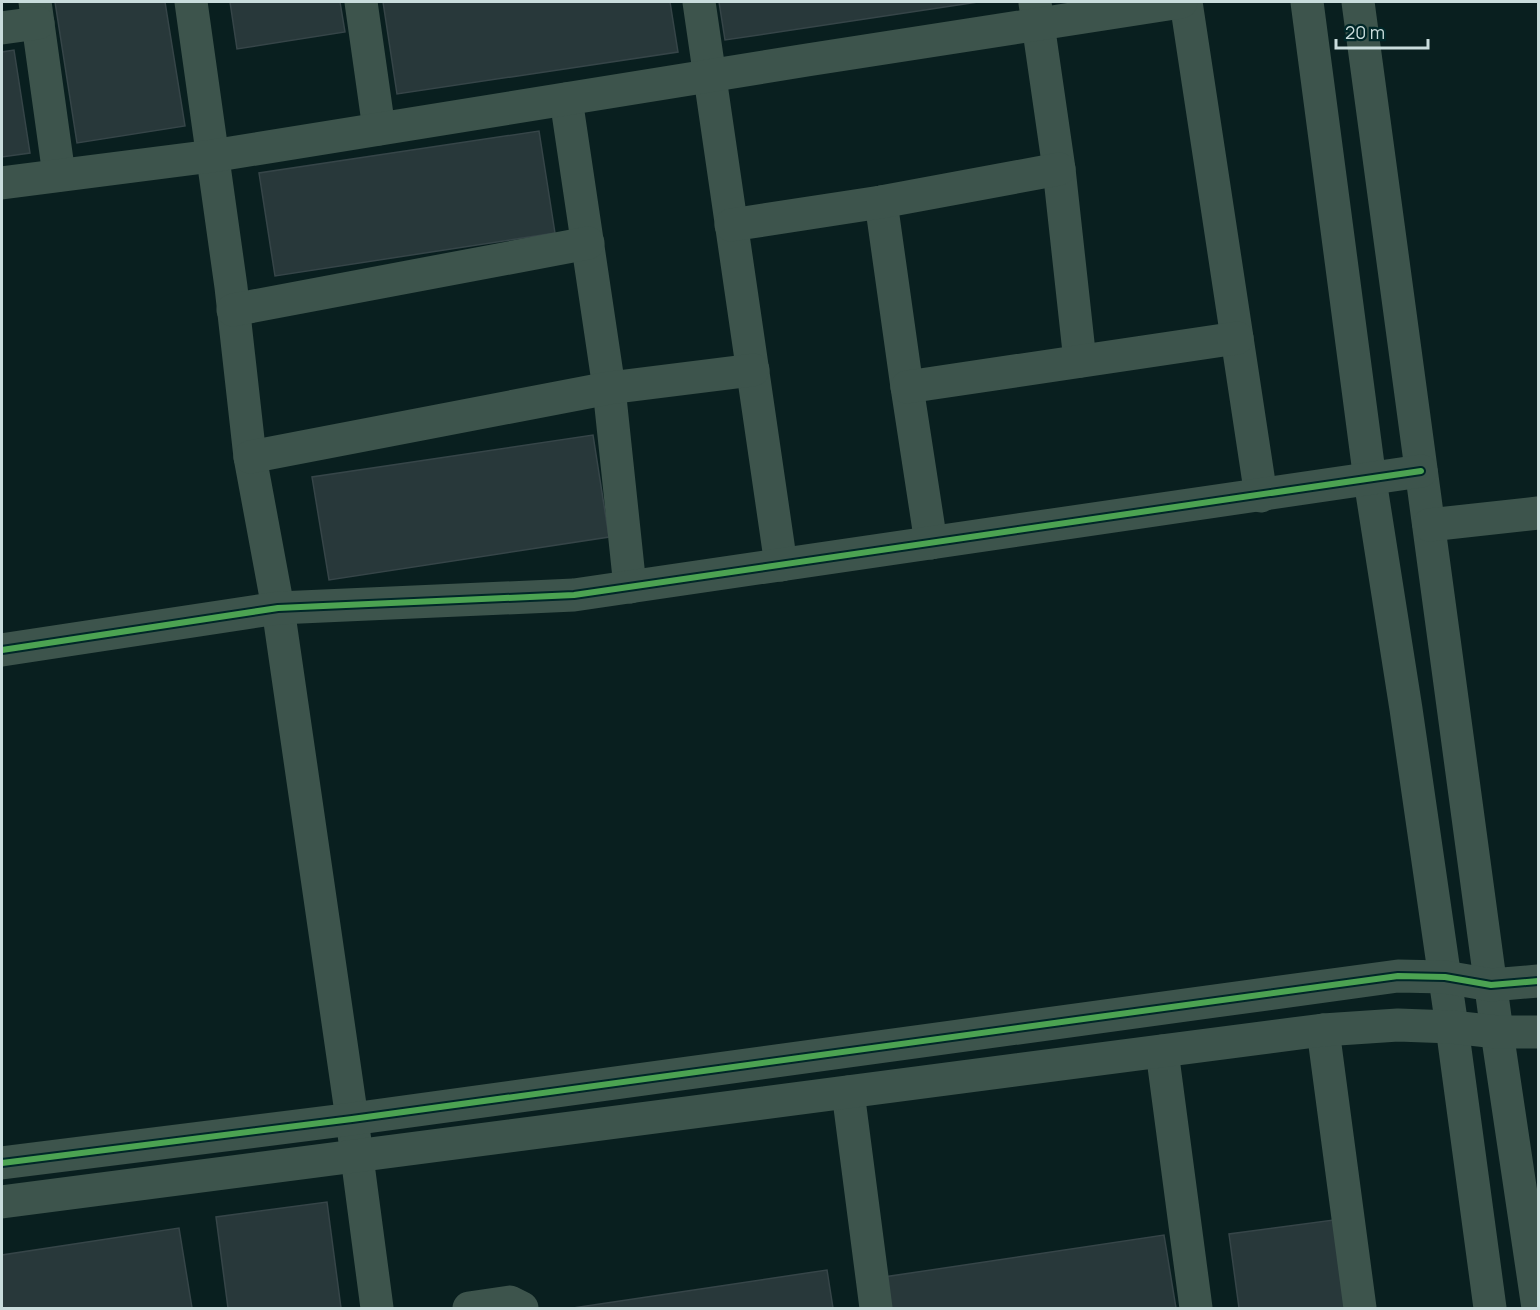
<svg xmlns="http://www.w3.org/2000/svg" width="1540" height="1310" font-family="Manrope,sans-serif">
	<style>
		.building { fill: #28383a; stroke: #364548; stroke-width: 1.5 }
		.lines { fill: none; stroke-linecap: round; stroke-linejoin: round }
		.minor { stroke: #3d544c; stroke-width: 33 }
		.cycleway-casing { stroke: #002728; stroke-width: 10 }
		.cycleway { stroke: #4ca352; stroke-width: 6 }
	</style>
	<rect width="100%" height="100%" fill="#091f1f"/>
	<!-- building -->
	<g class="building">
		<path d="M55 2H165L185 126 77 143Z"/>
		<path d="M230 2H340L345 32 237 49Z"/>
		<path d="M383 2H670L678 52 397 94Z"/>
		<path d="M719 2H978L725 40Z"/>
		<path d="M14 50 30 153 2 157V52Z"/>
		<path d="M539 131 555 233 275 276 259 173Z"/>
		<path d="M593 435 609 537 329 580 312 477Z"/>
		<path d="M327 1202 341 1308H228L216 1217Z"/>
		<path d="M1341 1219 1353 1308H1239L1229 1234Z"/>
		<path d="M179 1228 192 1308H2V1255Z"/>
		<path d="M1164 1235 1176 1308H889L884 1277Z"/>
		<path d="M827 1270 833 1308H573Z"/>
	</g>
	<g class="lines">
		<!-- minor -->
		<g class="minor">
			<path d="M35 2 59 175"/>
			<path d="M191 2 231 287 250 457 278 608 352 1119 377 1308"/>
			<path d="M361 2 379 129"/>
			<path d="M699 2 781 565"/>
			<path d="M1186 2 1261 496"/>
			<path d="M1307 2 1370 480 1406 709 1452 1027 1490 1308"/>
			<path d="M1358 2 1497 1032 1538 1308"/>
			<path d="M1035 3 1059 169 1080 361"/>
			<path d="M2 28 38 23"/>
			<path d="M566 99 609 388 630 587"/>
			<path d="M2 183 212 156 807 60 1181 2"/>
			<path d="M881 202 907 387 931 543"/>
			<path d="M731 225 881 202 1059 169"/>
			<path d="M233 310 588 243"/>
			<path d="M907 387 1237 338"/>
			<path d="M250 457 609 388 753 370"/>
			<path d="M1429 525 1538 513"/>
			<path d="M2 650 278 608 574 595 1421 471"/>
			<path d="M1323 1030 1360 1308"/>
			<path d="M1162 1051 1196 1308"/>
			<path d="M848 1092 876 1308"/>
			<path d="M2 1163 352 1119 1398 976 1445 977 1491 985 1538 981"/>
			<path d="M2 1202 1323 1030 1398 1025 1452 1027 1497 1032H1538"/>
			<path d="M469 1308 510 1302 522 1308"/>
		</g>
		<defs>
			<g id="cycleway">
				<path d="M2 650 278 608 574 595 1421 471"/>
				<path d="M2 1163 352 1119 1398 976 1445 977 1491 985 1538 981"/>
			</g>
		</defs>
		<!-- cycleway casing -->
		<use href="#cycleway" class="cycleway-casing"/>
		<!-- cycleway -->
		<use href="#cycleway" class="cycleway"/>
	</g>
	<!-- border -->
	<rect width="1540" height="1310" fill="none" stroke="#c9dcdc" stroke-width="6"/>
	<!-- scale -->
	<path d="M1336 39v9h92v-9" fill="none" stroke="#c9dcdc" stroke-width="3"/>
	<text x="1345" y="39" font-size="18" fill="#c9dcdc" stroke="#002728" stroke-width="4.5" paint-order="stroke">20 m</text>
</svg>
